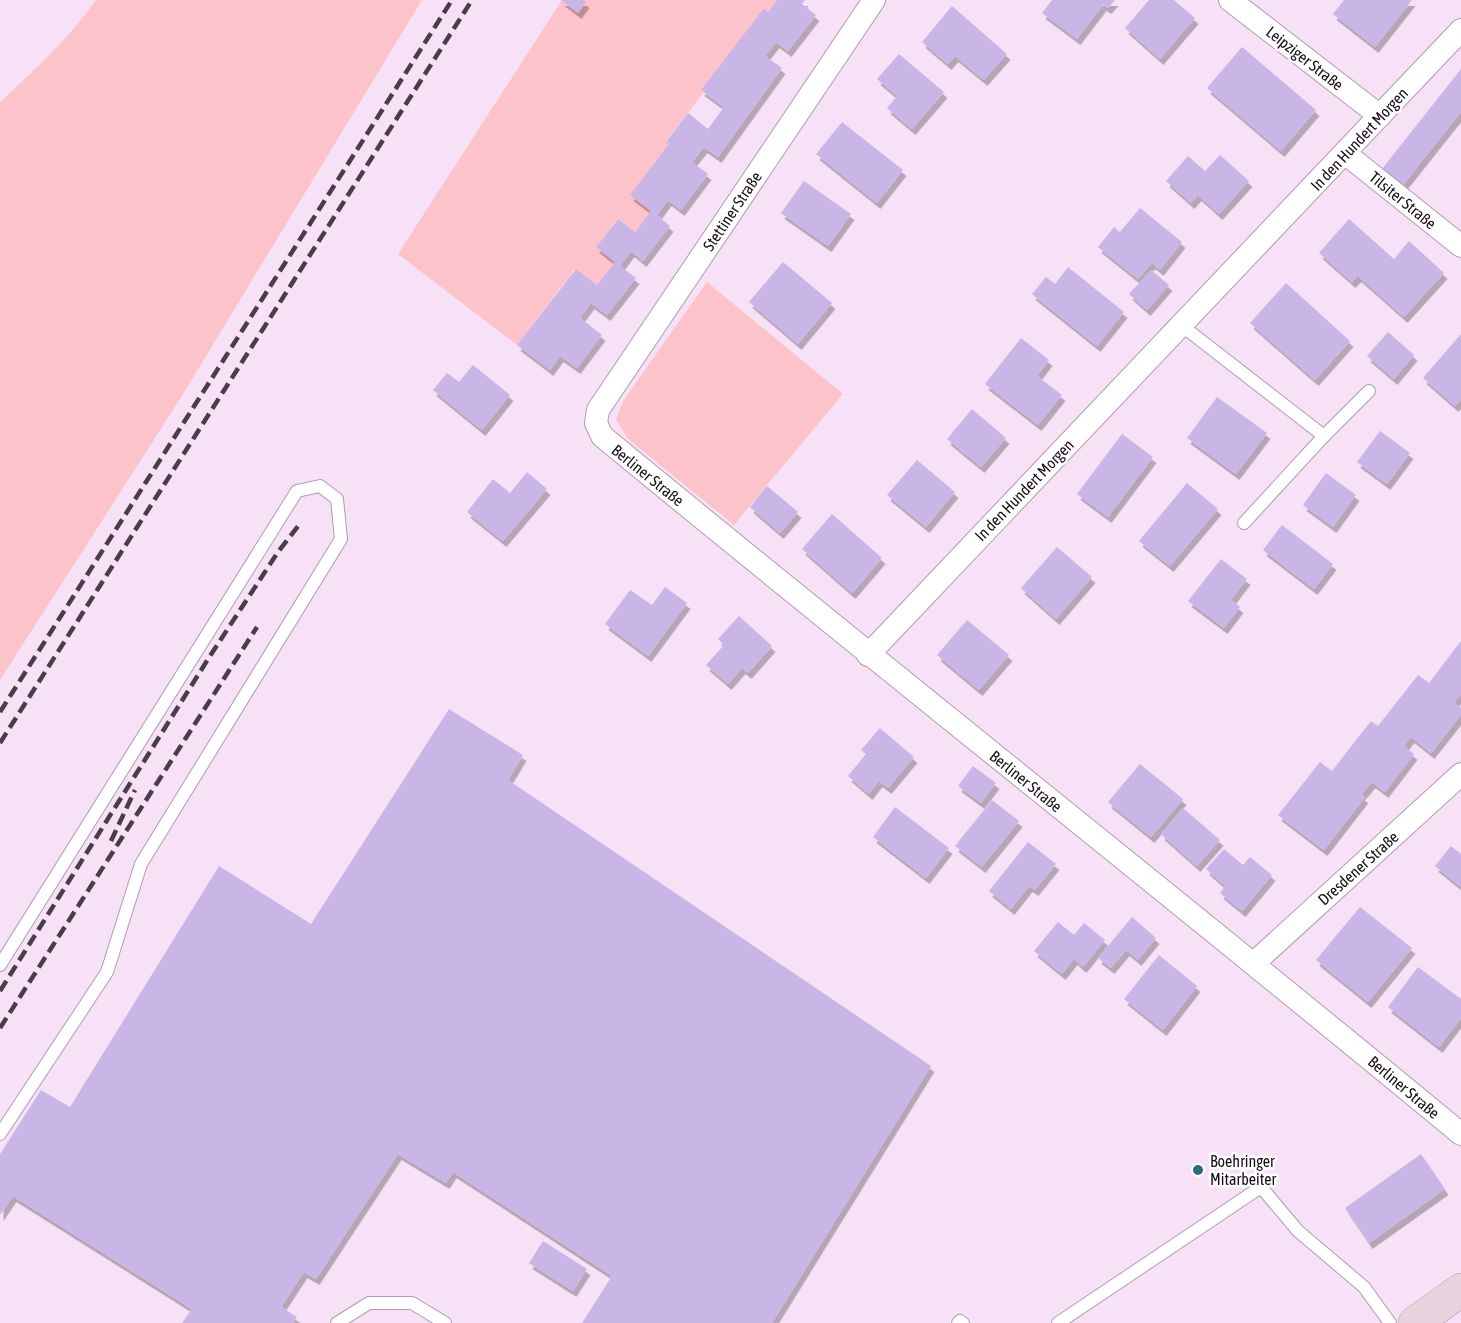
<svg xmlns="http://www.w3.org/2000/svg" width="1461" height="1323" font-family="'Asap Condensed',sans-serif">
	<style>
		.green { fill: #fdc3ca }
		.building { fill: #c9b5e6; filter: url(#shadow) }
		.lines { fill: none; stroke-linecap: round; stroke-linejoin: round }
		.service-casing { stroke: #b09bb0; stroke-width: 14 }
		.minor-casing { stroke: #b09bb0; stroke-width: 24 }
		.secondary-casing { stroke: #b09bb0; stroke-width: 34 }
		.service { stroke: #fff; stroke-width: 12 }
		.minor { stroke: #fff; stroke-width: 22 }
		.secondary { stroke: #e9d3de; stroke-width: 33 }
		.rail { stroke: #483d48; stroke-width: 4.5; stroke-dasharray: 12 6; stroke-linecap: butt }
		.poi-dot { fill: #266d7b; stroke: #fff; stroke-width: 2 }
		.labels { text-anchor: middle; dominant-baseline: central; stroke-width: 5; stroke-linejoin: round; paint-order: stroke }
		.street-label { font-size: 16px; fill: #160e16; stroke: #fff }
		.poi-label { font-size: 16px; fill: #160e16; stroke: #fff; text-anchor: start }
	</style>
	<defs>
		<filter id="shadow"><feDropShadow dx="3.5" dy="6" stdDeviation="0" flood-color="#0004"/></filter>
	</defs>
	<rect width="100%" height="100%" fill="#f7e1f7"/>
	<!-- green -->
	<g class="green">
		<path d="M96 0H422L180 399 0 680V102C35 70 68 39 96 0Z"/>
		<path d="M562 0H777L768 12 764 8 702 89 704 92 666 141 669 144 651 211 635 232 617 219 596 247 615 262 597 285 575 269 517 345 398 254Z"/>
		<path d="M707 282 843 394 734 525 628 439 616 419 623 401Z"/>
	</g>
	<!-- building -->
	<g class="building">
		<path d="M561 0H583L586 2 578 13Z"/>
		<path d="M777 0H805L802 4 816 15 788 51 776 42 765 56 782 68 718 157 704 147 692 162 708 174 681 210 668 200 657 215 670 226 643 261 631 251 620 266 636 278 607 315 591 303 580 318 602 335 577 368 560 356 550 370 517 345 576 269 597 285 615 262 596 247 618 219 635 232 651 211 630 195 669 144 666 142 688 113 708 129 724 107 701 90 764 8 768 12Z"/>
		<path d="M1052 0H1115L1108 8 1103 5 1077 39 1042 13Z"/>
		<path d="M1149 0H1174L1195 18 1160 59 1125 28Z"/>
		<path d="M1344 0H1412L1375 47 1333 14Z"/>
		<path d="M952 6 1007 54 984 80 955 56 948 64 922 42Z"/>
		<path d="M1242 47 1316 110 1281 151 1207 88Z"/>
		<path d="M899 54 944 92 912 129 887 108 897 96 877 79Z"/>
		<path d="M1461 69V112L1403 185 1382 169Z"/>
		<path d="M842 122 903 170 877 203 816 154Z"/>
		<path d="M1220 155 1249 181 1219 214 1198 195 1191 203 1166 181 1188 156 1205 171Z"/>
		<path d="M804 181 851 214 828 246 781 213Z"/>
		<path d="M1140 208 1182 242 1160 270 1152 263 1138 279 1098 247 1114 227 1120 232Z"/>
		<path d="M1349 219 1394 259 1409 241 1444 273 1404 317 1358 276 1352 282 1319 253Z"/>
		<path d="M783 262 832 303 798 344 749 302Z"/>
		<path d="M1068 267 1124 312 1097 346 1032 294 1046 277 1055 284Z"/>
		<path d="M1151 270 1169 285 1147 310 1129 294Z"/>
		<path d="M1286 283 1350 341 1315 380 1250 323Z"/>
		<path d="M1388 332 1414 355 1394 379 1367 356Z"/>
		<path d="M1461 334V399L1455 406 1423 378Z"/>
		<path d="M1021 338 1049 360 1037 376 1062 395 1038 425 985 384Z"/>
		<path d="M473 365 510 395 482 430 433 390 447 373 459 382Z"/>
		<path d="M1217 397 1267 433 1236 474 1187 438Z"/>
		<path d="M972 409 1006 438 981 467 947 439Z"/>
		<path d="M1380 431 1410 453 1387 484 1357 462Z"/>
		<path d="M1122 434 1153 457 1108 517 1077 494Z"/>
		<path d="M917 460 955 492 926 527 887 495Z"/>
		<path d="M527 472 547 489 503 541 467 512 493 479 510 493Z"/>
		<path d="M1326 473 1356 495 1333 527 1303 505Z"/>
		<path d="M1187 483 1218 509 1170 566 1139 541Z"/>
		<path d="M767 486 798 512 780 533 750 507Z"/>
		<path d="M832 514 882 558 852 593 802 549Z"/>
		<path d="M1282 525 1333 564 1314 589 1263 550Z"/>
		<path d="M1057 547 1092 577 1056 619 1021 588Z"/>
		<path d="M1221 559 1247 579 1231 600 1240 607 1224 628 1188 601Z"/>
		<path d="M665 587 687 603 648 656 605 624 630 590 652 605Z"/>
		<path d="M739 616 772 646 748 673 742 668 728 684 706 665 724 645 718 639Z"/>
		<path d="M967 620 1009 655 979 690 937 655Z"/>
		<path d="M1461 641V694L1454 703 1461 708V715L1431 753 1411 737 1404 746 1414 754 1385 792 1372 782 1361 795 1365 797 1324 850 1278 815 1320 762 1332 771 1371 721 1378 726 1418 675 1429 683Z"/>
		<path d="M449 709 523 755 508 780 931 1066 772 1323H582L612 1276 453 1172 446 1183 398 1154 316 1279 304 1272 281 1307 297 1317 293 1323H182L192 1309 13 1196 0 1215V1154L41 1090 70 1107 219 866 311 924Z"/>
		<path d="M880 728 914 757 888 788 879 781 869 794 848 776 866 754 861 750Z"/>
		<path d="M1140 764 1183 799 1151 837 1108 802Z"/>
		<path d="M973 766 996 783 981 803 958 786Z"/>
		<path d="M992 800 1019 821 982 867 955 846Z"/>
		<path d="M895 807 949 848 926 878 873 837Z"/>
		<path d="M1183 808 1220 840 1197 866 1161 834Z"/>
		<path d="M1028 842 1056 864 1035 890 1029 886 1011 909 989 891Z"/>
		<path d="M1451 846 1461 854V887L1435 866Z"/>
		<path d="M1224 849 1243 865 1250 857 1272 875 1242 911 1220 893 1225 886 1206 869Z"/>
		<path d="M1360 907 1412 948 1368 1002 1316 960Z"/>
		<path d="M1132 917 1156 938 1138 960 1126 950 1111 968 1098 958Z"/>
		<path d="M1058 922 1074 935 1084 923 1105 940 1083 967 1074 959 1062 974 1034 951Z"/>
		<path d="M1159 955 1197 986 1163 1030 1124 999Z"/>
		<path d="M1418 967 1461 999V1018L1439 1047 1388 1007Z"/>
		<path d="M1421 1154 1445 1189 1369 1243 1345 1208Z"/>
		<path d="M543 1241 587 1269 573 1291 529 1263Z"/>
	</g>
	<g class="lines">
		<defs>
			<g id="service">
				<path d="M1181 325 1324 436 1244 523"/>
				<path d="M1324 436 1369 391"/>
				<path d="M0 965 297 491 320 486 337 499 341 539 141 864 107 972 0 1134"/>
				<path d="M337 1323 369 1303H412L445 1323"/>
				<path d="M958 1323 960 1321 963 1323"/>
				<path d="M1058 1323 1261 1187 1298 1231 1364 1287 1390 1323"/>
			</g>
			<g id="minor">
				<path d="M874 0 598 410 596 423 602 436C887 671 1177 899 1461 1134"/>
				<path d="M1230 0 1380 116"/>
				<path d="M1346 154 1461 246"/>
				<path d="M868 655 1461 30"/>
				<path d="M1254 963 1461 774"/>
			</g>
			<path id="secondary" d="M1415 1323 1461 1290"/>
		</defs>
		<!-- service casing -->
		<use href="#service" class="service-casing"/>
		<!-- minor casing -->
		<use href="#minor" class="minor-casing"/>
		<!-- secondary casing -->
		<use href="#secondary" class="secondary-casing"/>
		<!-- service -->
		<use href="#service" class="service"/>
		<!-- minor -->
		<use href="#minor" class="minor"/>
		<!-- secondary -->
		<use href="#secondary" class="secondary"/>
		<!-- rail -->
		<g class="rail">
			<path d="M0 712 452 0"/>
			<path d="M0 743 472 0"/>
			<path d="M111 841 135 790"/>
			<path d="M0 991 210 656 278 552 299 525"/>
			<path d="M0 1028 257 627"/>
		</g>
	</g>
	<!-- markers -->
	<circle class="poi-dot" cx="1198" cy="1170" r="6"/>
	<g class="labels">
		<!-- street labels -->
		<g class="street-label">
			<text transform="translate(1305 58) rotate(38)">Leipziger Straße</text>
			<text transform="translate(1359 139) rotate(-47)">In den Hundert Morgen</text>
			<text transform="translate(1403 200) rotate(39)">Tilsiter Straße</text>
			<text transform="translate(732 211) rotate(-56)">Stettiner Straße</text>
			<text transform="translate(648 475) rotate(39)">Berliner Straße</text>
			<text transform="translate(1024 490) rotate(-46)">In den Hundert Morgen</text>
			<text transform="translate(1026 781) rotate(39)">Berliner Straße</text>
			<text transform="translate(1358 868) rotate(-42)">Dresdener Straße</text>
			<text transform="translate(1404 1087) rotate(40)">Berliner Straße</text>
		</g>
		<!-- poi labels -->
		<g class="poi-label">
			<text x="1210" y="1161">Boehringer<tspan x="1210" dy="18">Mitarbeiter</tspan></text>
		</g>
	</g>
</svg>
